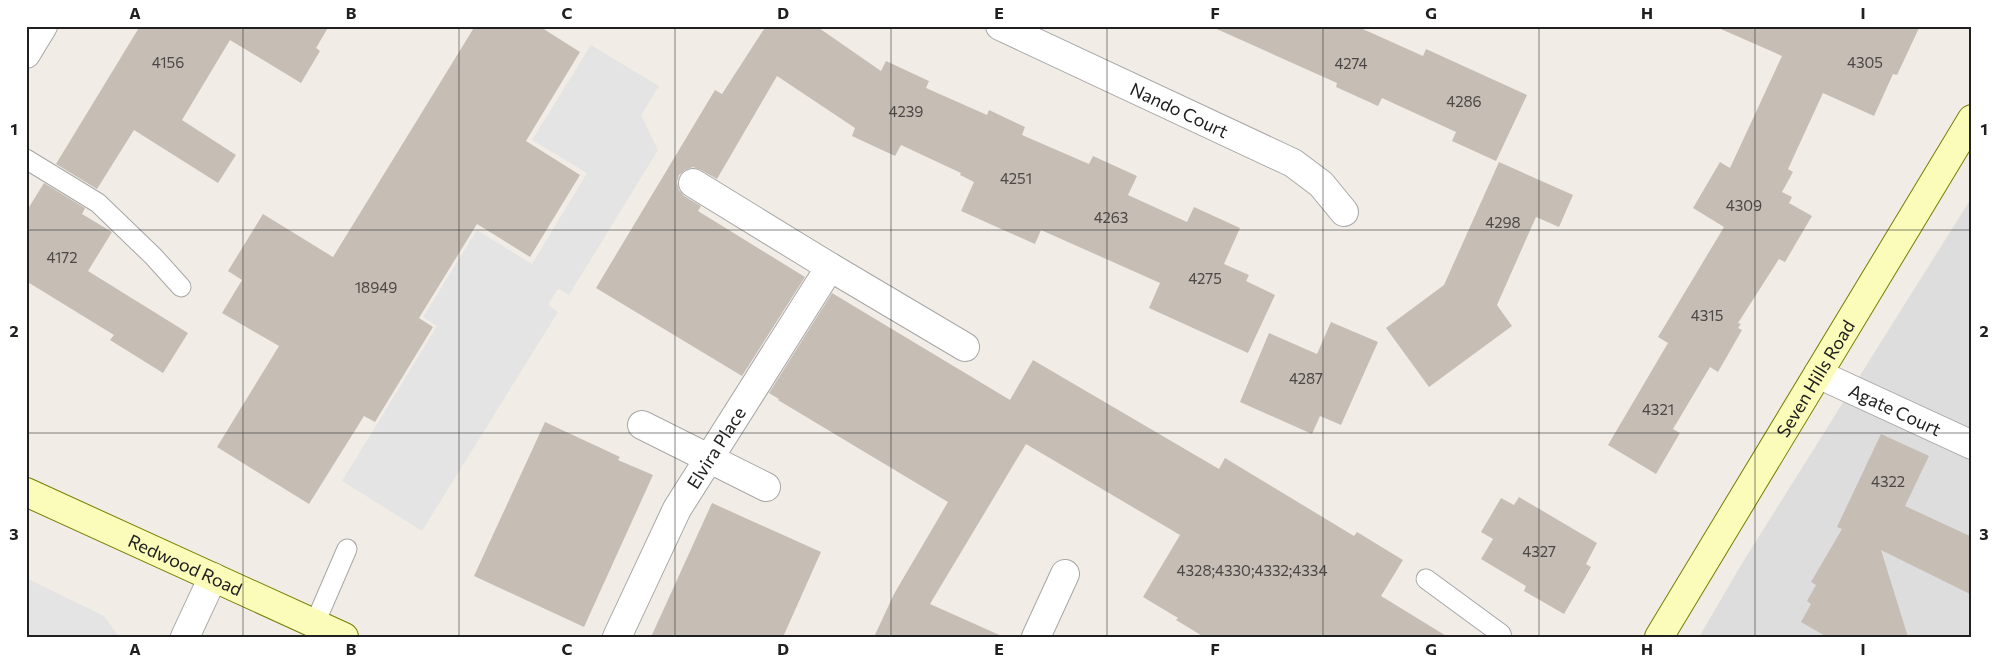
<svg xmlns="http://www.w3.org/2000/svg" width="1998" height="663" font-family="Commissioner,sans-serif">
	<style>
		.residential { fill: #dedddd }
		.parking { fill: #e4e4e4 }
		.building { fill: #c6bdb5 }
		.lines { fill: none; stroke-linecap: round; stroke-linejoin: round }
		.lane-casing { stroke: #a7a7a7; stroke-width: 21 }
		.street-casing { stroke: #a7a7a7; stroke-width: 30 }
		.secondary-casing { stroke: #747f00; stroke-width: 30 }
		.lane { stroke: #fff; stroke-width: 19 }
		.street { stroke: #fff; stroke-width: 28 }
		.secondary { stroke: #fbfcb9; stroke-width: 28 }
		.grid { fill: none; stroke: #202020; stroke-width: 1; stroke-opacity: 0.55 }
		.labels { text-anchor: middle; dominant-baseline: central; stroke-width: 4; stroke-linejoin: round; paint-order: stroke }
		.number-label { font-size: 15px; fill: #4a4745 }
		.street-label { font-size: 18px; fill: #202020; stroke: #fff }
		.neatline { fill: none; stroke: #202020; stroke-width: 2 }
		.grid-label { font-size: 16px; text-anchor: middle; font-weight: bold; fill: #202020 }
	</style>
	<rect width="100%" height="100%" fill="#f1ede6"/>
	<!-- residential -->
	<path class="residential" d="M1972 197V637H1699L1741 565Z"/>
	<!-- parking -->
	<g class="parking">
		<path d="M591 45 659 86 641 115 658 150 569 295 558 289 548 305 558 312 422 531 342 481 437 326 423 317 477 230 532 264 587 173 532 140Z"/>
		<path d="M26 578 104 616 119 637H26Z"/>
	</g>
	<!-- building -->
	<g class="building">
		<path d="M140 26H329L316 48 320 51 301 83 230 40 182 120 236 155 218 183 134 130 97 189 56 164Z"/>
		<path d="M475 26H539L580 52 526 141 580 175 530 257 477 224 419 318 433 327 375 422 364 416 309 504 217 447 279 346 222 313 242 280 228 271 263 214 333 257Z"/>
		<path d="M766 26H816L881 71 886 61 929 81 926 88 987 115 989 110 1025 127 1022 135 1089 164 1093 156 1137 176 1128 195 1187 222 1194 207 1240 228 1224 264 1249 275 1246 281 1275 295 1248 353 1149 308 1160 283 1041 230 1035 244 961 211 974 182 960 175 961 173 901 145 895 156 852 136 855 128 777 76 717 179 701 170 693 167 685 170 679 175 677 182 679 190 684 196 701 206 698 211 805 277 742 376 596 288 715 90 722 94Z"/>
		<path d="M1210 26H1356L1423 56 1426 49 1527 95 1496 161 1452 141 1456 132 1382 98 1378 106 1336 87 1337 83Z"/>
		<path d="M1714 26H1920L1897 75 1893 74 1874 116 1823 93 1788 169 1793 172 1782 192 1792 197 1789 203 1812 216 1785 262 1779 259 1738 323 1741 324 1738 328 1742 330 1718 372 1710 367 1673 429 1680 433 1656 474 1608 445 1668 343 1658 337 1724 227 1693 208 1720 162 1730 168 1782 56Z"/>
		<path d="M1499 162 1573 195 1559 227 1536 217 1497 305 1512 326 1429 387 1386 328 1444 285Z"/>
		<path d="M44 183 85 208 82 214 112 232 88 271 188 333 163 373 110 340 114 335 26 281V212Z"/>
		<path d="M832 293 1010 400 1033 360 1219 469 1225 458 1354 536 1357 532 1403 560 1381 596 1448 637H1204L1176 620 1178 618 1143 597 1180 535 1026 444 930 604 1004 637H874L894 594 948 502 778 400 779 399 769 393Z"/>
		<path d="M1331 322 1378 342 1341 425 1320 416 1312 434 1240 402 1269 333 1317 354Z"/>
		<path d="M545 422 620 457 618 460 653 475 584 627 474 576Z"/>
		<path d="M1881 434 1929 456 1905 506 1972 537V595L1881 550 1908 637H1827L1801 622 1811 604 1807 601 1816 585 1811 582 1842 529 1837 527Z"/>
		<path d="M1519 497 1597 543 1586 564 1591 567 1564 614 1524 591 1526 586 1481 559 1493 539 1481 532 1501 498 1514 505Z"/>
		<path d="M712 503 821 552 783 637H651Z"/>
	</g>
	<g class="lines">
		<defs>
			<g id="lane">
				<path d="M26 159 98 203 153 256 181 287"/>
				<path d="M1426 579 1501 634 1502 637"/>
				<path d="M315 623 347 549"/>
			</g>
			<g id="street">
				<path id="s1" d="M1000 26 1293 163 1321 184 1344 212"/>
				<path d="M26 54 43 26"/>
				<path d="M830 267 965 347"/>
				<path id="s2" d="M1818 374 1972 445"/>
				<path d="M642 425 766 487"/>
				<path d="M185 637 213 577"/>
				<path id="s3" d="M617 637 677 509 830 267 693 183"/>
				<path d="M1036 637 1065 574"/>
			</g>
			<g id="secondary">
				<path id="s4" d="M26 492 344 637"/>
				<path id="s5" d="M1659 637 1972 119"/>
			</g>
		</defs>
		<!-- lane casing -->
		<use href="#lane" class="lane-casing"/>
		<!-- street casing -->
		<use href="#street" class="street-casing"/>
		<!-- secondary casing -->
		<use href="#secondary" class="secondary-casing"/>
		<!-- lane -->
		<use href="#lane" class="lane"/>
		<!-- street -->
		<use href="#street" class="street"/>
		<!-- secondary -->
		<use href="#secondary" class="secondary"/>
	</g>
	<!-- grid -->
	<path class="grid" d="M243 26V637M459 26V637M675 26V637M891 26V637M1107 26V637M1323 26V637M1539 26V637M1755 26V637M26 230H1972M26 433H1972"/>
	<g class="labels">
		<!-- number labels -->
		<g class="number-label">
			<text x="168" y="62">4156</text>
			<text x="1865" y="62">4305</text>
			<text x="1351" y="63">4274</text>
			<text x="1464" y="101">4286</text>
			<text x="906" y="111">4239</text>
			<text x="1016" y="178">4251</text>
			<text x="1744" y="205">4309</text>
			<text x="1111" y="217">4263</text>
			<text x="1503" y="222">4298</text>
			<text x="62" y="257">4172</text>
			<text x="1205" y="278">4275</text>
			<text x="376" y="287">18949</text>
			<text x="1707" y="315">4315</text>
			<text x="1306" y="378">4287</text>
			<text x="1658" y="409">4321</text>
			<text x="1888" y="481">4322</text>
			<text x="1539" y="551">4327</text>
			<text x="1252" y="570">4328;4330;4332;4334</text>
		</g>
		<!-- street labels -->
		<g class="street-label">
			<text stroke="none"><textPath href="#s1" startOffset="198">Nando Court</textPath></text>
			<text stroke="none"><textPath href="#s5" startOffset="302">Seven Hills Road</textPath></text>
			<text stroke="none"><textPath href="#s2" startOffset="85">Agate Court</textPath></text>
			<text stroke="none"><textPath href="#s3" startOffset="214">Elvira Place</textPath></text>
			<text stroke="none"><textPath href="#s4" startOffset="175">Redwood Road</textPath></text>
		</g>
	</g>
	<!-- border -->
	<rect width="1998" height="663" fill="none" stroke="#ffffff" stroke-width="55"/>
	<rect x="28" y="28" width="1942" height="608" class="neatline"/>
	<g class="grid-label">
		<text x="135" y="19">A</text>
		<text x="351" y="19">B</text>
		<text x="567" y="19">C</text>
		<text x="783" y="19">D</text>
		<text x="999" y="19">E</text>
		<text x="1215" y="19">F</text>
		<text x="1431" y="19">G</text>
		<text x="1647" y="19">H</text>
		<text x="1863" y="19">I</text>
		<text x="14" y="135">1</text>
		<text x="1984" y="135">1</text>
		<text x="14" y="337">2</text>
		<text x="1984" y="337">2</text>
		<text x="14" y="540">3</text>
		<text x="1984" y="540">3</text>
		<text x="135" y="655">A</text>
		<text x="351" y="655">B</text>
		<text x="567" y="655">C</text>
		<text x="783" y="655">D</text>
		<text x="999" y="655">E</text>
		<text x="1215" y="655">F</text>
		<text x="1431" y="655">G</text>
		<text x="1647" y="655">H</text>
		<text x="1863" y="655">I</text>
	</g>
</svg>
